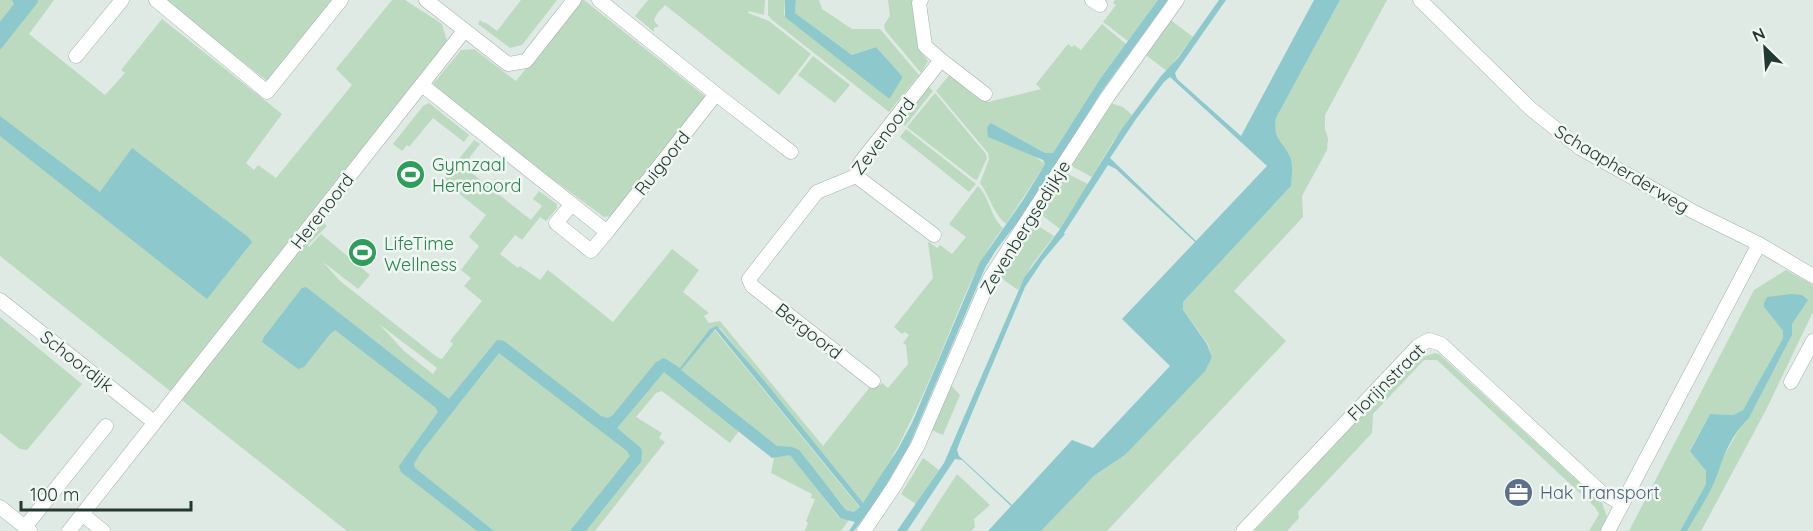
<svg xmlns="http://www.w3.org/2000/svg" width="1813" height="531" font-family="Quicksand,sans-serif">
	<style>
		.green { fill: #bbdac0; fill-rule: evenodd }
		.water { fill: #8cc8cc; fill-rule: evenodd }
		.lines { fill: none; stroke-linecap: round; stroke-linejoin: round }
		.minor-casing { stroke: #a3b1ab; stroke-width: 15 }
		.minor { stroke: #fff; stroke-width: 14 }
		.labels { text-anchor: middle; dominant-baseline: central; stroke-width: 5; stroke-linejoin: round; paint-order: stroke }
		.street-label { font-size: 18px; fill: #223931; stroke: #f1f7f3 }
		.leisure-label { font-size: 18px; fill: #27864d; stroke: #f1f7f3; text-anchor: start }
		.service-label { font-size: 18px; fill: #4e5e75; stroke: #f1f7f3; text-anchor: start }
	</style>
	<rect width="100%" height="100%" fill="#e0eae5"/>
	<!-- green -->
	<g class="green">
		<path d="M0 0H54L29 34 105 95 125 73 121 70 162 19 282 114 246 163 254 170 258 165 276 178 352 85 336 69 392 0H405L442 24 447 41 311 213 327 226 308 245 309 247 321 234 370 275 358 289 323 262 340 281 437 357 442 359 453 344 450 341 482 301 464 286 471 278 461 270 479 246 469 237 486 215 442 180 474 140 480 144 463 166 531 220 542 206 533 199 539 191 557 204V208L546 221 540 217 522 240 515 235 500 254 518 268 520 266 540 280 548 270 613 322 672 249 699 270 683 292 709 313 704 316 709 323 720 321 823 446 870 387 879 386 882 383 888 388 908 364 906 345 903 343 909 335 905 332 902 334 894 327 933 278 928 243 929 242 937 248 940 245 952 254 966 237 949 224 978 186C990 198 990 216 1003 228 976 262 962 303 945 343 921 400 899 453 863 504L720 328 714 329 860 508 854 512 846 510 834 494 811 481 839 518 849 520 841 531H805L808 523 806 521 815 499 811 498 812 494 771 473 774 458 776 457 739 431 730 443 662 391 656 393 636 417 662 433 659 438 665 442 595 531H586L641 462 580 531H347L0 256ZM379 324 437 368 433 374 404 351Z"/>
		<path d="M162 0H333L268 80H266Z"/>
		<path d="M521 0H557L522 45 510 48 478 24 480 20 484 23 485 22 497 31Z"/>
		<path d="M580 0H584L706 97 613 216 604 217 525 159 442 94 433 84 461 50 474 49 516 81Z"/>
		<path d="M648 0H765L764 15 749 11 748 13 769 21 811 54 779 95 665 5C660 11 656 13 654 21L659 26 654 28V32L635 16Z"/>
		<path d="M768 0H785L784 15 888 98 890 97 902 76 876 47 852 55 795 13 796 0H819L822 9 852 29H880L919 75 889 112 771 19 768 15Z"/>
		<path d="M888 0H916L918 49 928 61 921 73 885 30 884 25 890 16Z"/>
		<path d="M1115 0H1158L1128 41 1103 22 1116 5 1113 3Z"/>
		<path d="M1340 0H1387L1325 115V129L1328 139 1327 150 1302 196 1303 217 1234 291 1286 341 1107 531H1041L1095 475 1125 455 1212 357 1208 344 1183 310V302L1291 186C1290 177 1292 160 1288 152 1280 137 1272 141 1276 118Z"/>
		<path d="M1168 18 1193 37 1167 71 1143 53Z"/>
		<path d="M1102 24 1126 44 1100 79 1053 153H1045L991 123 1045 164 1006 224C993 213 990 197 980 183L989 159 988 153 936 91 951 73 956 78 955 80 975 96 978 94 988 102 1041 89 1036 84 1068 44 1072 47 1074 45 1081 50Z"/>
		<path d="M813 56 850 85 835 103 798 75Z"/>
		<path d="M927 85 933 91 905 126 899 120Z"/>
		<path d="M935 93 986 154 987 158 977 180 974 179 907 127Z"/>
		<path d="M429 103 469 135 464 142 433 118 409 147 407 145 402 151 393 144 423 106Z"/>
		<path d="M1110 103 1123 107 1132 115 1112 143 1092 177 1073 167 1071 161Z"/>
		<path d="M906 129 976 184 969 192 900 137Z"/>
		<path d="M1066 173 1088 184 1060 229 1039 213Z"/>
		<path d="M1032 222 1054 236 1032 265 1018 290 997 275Z"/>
		<path d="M1786 270 1813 285V312L1766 410 1701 531H1687L1717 477 1719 465 1742 424 1749 418 1792 335V324L1807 300 1764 307 1783 331V338L1743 410 1733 415 1710 414 1690 450 1706 471V484L1680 531H1629L1754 290Z"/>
		<path d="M0 317 82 384 27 450 20 449 0 433Z"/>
		<path d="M1435 353 1439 354 1602 503 1607 517 1601 531H1589L1599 514 1595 507 1437 360H1424L1373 414 1372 433 1298 512 1299 518 1287 531H1254L1414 360Z"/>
		<path d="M949 383 960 395 943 435 931 430Z"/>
		<path d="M923 458 939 470 916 504 901 494Z"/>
		<path d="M957 474 990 505 974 519 975 527 971 531H920Z"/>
	</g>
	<!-- water -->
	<g class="water">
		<path d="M12 0H38V2L0 50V22L14 4Z"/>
		<path d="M785 0H796L795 13 852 55 876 47 902 76V78L890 98H888L785 17Z"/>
		<path d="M1158 0H1168L1104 88 1027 210 996 250 985 268 909 446 879 497 854 531H849L855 522 840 518 790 455 772 458 664 372 617 428 641 448 642 453 641 462 586 531H570L630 456 627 451 499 353 421 452 414 464 415 468 494 531H477L401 472 399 466 438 412 435 407 335 330 330 334 304 367 298 369 262 342 264 337 302 288 306 287 449 399 497 340 504 341 601 416 608 418 613 415 656 362 664 358 680 368 710 329 717 326 766 383 863 503 898 449 912 423 980 262 1023 200 1045 164 1043 160 988 137 987 127 991 123 1045 153H1053L1100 79ZM715 329 860 507 854 512 846 510 799 450 792 447 777 446 681 370Z"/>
		<path d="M1219 0H1226L1175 73 1177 79 1241 136 1314 0H1340L1276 118C1272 142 1284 140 1290 157 1294 166 1291 176 1291 186L1183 302V310L1207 344 1212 357 1205 371 1125 455 1095 475 1041 531H988L1011 506 962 460 955 459 907 531H897L944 463 1024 278 1060 229 1121 130 1161 76 1178 58ZM1170 77 1267 166 1196 241 1110 158 1136 119 1164 82ZM1108 165 1116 169 1195 242 1122 319 1170 366 1093 448 1072 440 1012 505 959 456 957 450 959 444 1025 287 1043 260 1065 234 1064 233Z"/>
		<path d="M0 116 100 192 132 148 248 237 252 242 207 299 0 136Z"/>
		<path d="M1791 294 1802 295 1808 300 1792 324V335L1749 418C1733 432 1723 456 1717 476 1711 492 1696 515 1687 531H1680L1706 484V471L1690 451 1710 414 1733 415 1743 410 1783 338V331L1764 307V303L1767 297Z"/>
	</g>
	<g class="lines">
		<defs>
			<g id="minor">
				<path d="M156 0 267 92 341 0"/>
				<path d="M426 0 508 64 526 61 574 0"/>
				<path d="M599 0 716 94 791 152"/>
				<path d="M1092 0 1100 5"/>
				<path d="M1420 0 1531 109 1580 148 1694 212 1759 244 1813 276"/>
				<path d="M76 56 122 0"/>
				<path d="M941 60 985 94"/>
				<path d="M422 85 607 232 716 94"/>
				<path d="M856 176 934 235"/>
				<path d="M572 204 556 223 591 251 607 232"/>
				<path d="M0 300 154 422"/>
				<path d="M873 381 752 286 749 279 817 192 856 176 860 163 941 60 925 46 919 3 921 0"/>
				<path d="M1791 382 1813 341"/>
				<path d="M0 507 30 531"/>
				<path d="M82 514 103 531"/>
				<path d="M25 527 106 426"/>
				<path d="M69 531 464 31"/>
				<path d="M864 531 895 485 918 445 990 278 1108 96 1177 0"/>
				<path d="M1243 531 1418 346 1429 340 1441 344 1601 492 1622 504"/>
				<path d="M1608 531 1759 244"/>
			</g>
		</defs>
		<!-- minor casing -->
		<use href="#minor" class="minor-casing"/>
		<!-- minor -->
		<use href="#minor" class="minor"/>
	</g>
	<!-- icons -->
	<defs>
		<symbol id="stadium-disc" viewBox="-11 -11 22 22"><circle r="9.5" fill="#2e9e5b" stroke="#f1f7f3"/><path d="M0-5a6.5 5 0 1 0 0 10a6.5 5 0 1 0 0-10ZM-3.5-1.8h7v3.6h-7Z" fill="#fff"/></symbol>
		<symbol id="office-disc" viewBox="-11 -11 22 22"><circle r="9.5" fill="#5c6f8a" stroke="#f1f7f3"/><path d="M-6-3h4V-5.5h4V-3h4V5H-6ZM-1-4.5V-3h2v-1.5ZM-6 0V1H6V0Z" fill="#fff"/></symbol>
	</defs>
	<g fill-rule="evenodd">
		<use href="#stadium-disc" x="394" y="158" width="33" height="33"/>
		<use href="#stadium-disc" x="346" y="236" width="33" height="33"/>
		<use href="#office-disc" x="1502" y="476" width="33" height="33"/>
	</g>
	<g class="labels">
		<!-- street labels -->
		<g class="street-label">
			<text transform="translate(883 136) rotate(-53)">Zevenoord</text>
			<text transform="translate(662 163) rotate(-51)">Ruigoord</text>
			<text transform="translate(1622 169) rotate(31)">Schaapherderweg</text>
			<text transform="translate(322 211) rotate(-52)">Herenoord</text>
			<text transform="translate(1025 227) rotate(-58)">Zevenbergsedijkje</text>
			<text transform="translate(809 331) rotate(38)">Bergoord</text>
			<text transform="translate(77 361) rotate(38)">Schoordijk</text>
			<text transform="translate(1386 382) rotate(-45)">Florijnstraat</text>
		</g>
		<!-- leisure labels -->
		<g class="leisure-label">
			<text x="432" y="164">Gymzaal<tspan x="432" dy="21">Herenoord</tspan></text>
			<text x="384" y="243">LifeTime<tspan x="384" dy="21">Wellness</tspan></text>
		</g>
		<!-- service labels -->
		<g class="service-label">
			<text x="1540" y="492">Hak Transport</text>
		</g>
	</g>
	<!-- north arrow -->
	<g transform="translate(1765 48) rotate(335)" stroke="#f1f7f3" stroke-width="4.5" paint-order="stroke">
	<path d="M0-4.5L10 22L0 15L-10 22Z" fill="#223931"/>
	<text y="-9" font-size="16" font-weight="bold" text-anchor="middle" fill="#223931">N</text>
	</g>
	<!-- scale -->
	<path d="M21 501v9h170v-9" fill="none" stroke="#223931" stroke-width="3"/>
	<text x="30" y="501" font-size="18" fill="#223931" stroke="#f1f7f3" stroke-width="4.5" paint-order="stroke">100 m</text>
</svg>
